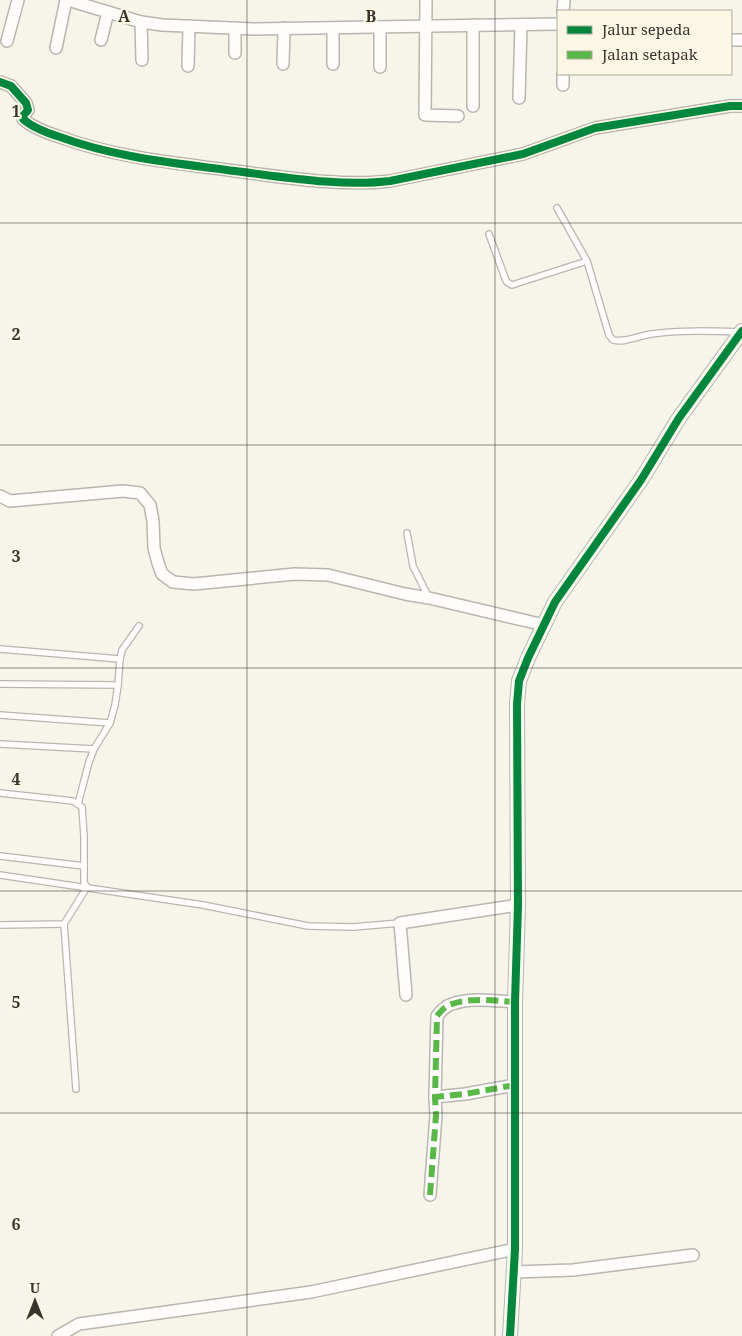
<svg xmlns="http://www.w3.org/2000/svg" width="742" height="1336" font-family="'Noto Serif',serif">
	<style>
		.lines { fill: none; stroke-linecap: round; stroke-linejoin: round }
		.service-casing { stroke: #b8b6af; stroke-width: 8 }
		.minor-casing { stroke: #b8b6af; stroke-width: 14 }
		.tertiary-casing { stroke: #b8b6af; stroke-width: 16 }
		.service { stroke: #fefdfc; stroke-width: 5.5 }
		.minor { stroke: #fefdfc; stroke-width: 11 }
		.tertiary { stroke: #fefdfc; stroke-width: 14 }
		.quiet { stroke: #58b947; stroke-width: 6; stroke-dasharray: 12 6; stroke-linecap: butt }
		.cycleway-casing { stroke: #fcf7e5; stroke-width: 11 }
		.cycleway { stroke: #00873e; stroke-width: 8 }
		.grid { fill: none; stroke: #37352e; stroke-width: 1; stroke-opacity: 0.55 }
		.grid-label { font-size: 16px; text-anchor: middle; font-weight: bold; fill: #37352e; stroke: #fcf7e5; stroke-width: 4.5; stroke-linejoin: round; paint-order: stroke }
	</style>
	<rect width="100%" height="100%" fill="#f7f4ea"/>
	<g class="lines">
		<defs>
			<g id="service">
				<path d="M557 208 587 261 609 335 613 340C624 343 639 336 651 334 680 330 711 331 740 332"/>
				<path d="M489 234 505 278 507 282 512 285 587 261"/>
				<path d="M407 533 413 566 429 598"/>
				<path d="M0 649 120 659"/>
				<path d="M0 684 118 685"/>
				<path d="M0 715 110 723"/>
				<path d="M0 744 94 749"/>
				<path d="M0 793 73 801 82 807 84 836V883L87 887 64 924 0 925"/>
				<path d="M78 804 89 762 94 749 110 723 115 705 118 685 120 659 122 650 139 626"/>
				<path d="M0 856 84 866"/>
				<path d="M0 875 203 905 308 926 353 927 400 923"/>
				<path d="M64 924 76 1089"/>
			</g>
			<g id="minor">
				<path d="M68 0 141 22 162 25 254 29 558 24"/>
				<path d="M426 0 425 115 458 116"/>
				<path d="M563 11 564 0"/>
				<path d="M141 22 142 60"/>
				<path d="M473 25V106"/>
				<path d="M235 28V53"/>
				<path d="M333 28V64"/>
				<path d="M101 40 108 12"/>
				<path d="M731 40H742"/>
				<path d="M7 41 18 0"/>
				<path d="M56 48 66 0"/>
				<path d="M283 64 284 28"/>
				<path d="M188 66 189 26"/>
				<path d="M380 67V27"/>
				<path d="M563 74V85"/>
				<path d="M0 82 11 86 26 103 28 110 23 116V119C33 128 47 133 60 137 117 158 176 163 235 171 284 177 341 187 390 181L523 154 595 128 730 106H742"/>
				<path d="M519 98 521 25"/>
				<path d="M0 496 10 501 123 491 140 493 150 505 153 521 154 548 158 563 162 574 173 582 194 584 295 574 328 575 405 594 429 598 544 625"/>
				<path d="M406 995 400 923 518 905"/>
				<path d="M515 1085 465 1094 435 1097 437 1016C441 1011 445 1006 452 1004 472 997 495 1001 515 1002"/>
				<path d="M430 1195 436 1115 435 1097"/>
				<path d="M514 1272 573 1270 693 1255"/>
				<path d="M58 1336 79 1324 311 1292 515 1249"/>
			</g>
			<path id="tertiary" d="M510 1336 515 1249V1002L518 905 517 704 519 681 528 658 555 602 641 480 679 418 742 331"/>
		</defs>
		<!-- service casing -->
		<use href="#service" class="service-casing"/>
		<!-- minor casing -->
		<use href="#minor" class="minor-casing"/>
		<!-- tertiary casing -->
		<use href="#tertiary" class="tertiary-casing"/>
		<!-- service -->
		<use href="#service" class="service"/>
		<!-- minor -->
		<use href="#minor" class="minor"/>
		<!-- tertiary -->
		<use href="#tertiary" class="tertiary"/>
		<!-- quiet -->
		<g class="quiet">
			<path d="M515 1085 465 1094 435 1097 437 1016C441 1011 445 1006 452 1004 472 997 495 1001 515 1002"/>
			<path d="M430 1195 436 1115 435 1097"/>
		</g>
		<defs>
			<g id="cycleway">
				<path d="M0 82 11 86 26 103 28 110 23 116V119C33 128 47 133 60 137 117 158 176 163 235 171 284 177 341 187 390 181L523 154 595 128 730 106H742"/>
				<path d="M510 1336 515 1249V1002L518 905 517 704 519 681 528 658 555 602 641 480 679 418 742 331"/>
			</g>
		</defs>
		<!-- cycleway casing -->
		<use href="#cycleway" class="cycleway-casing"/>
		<!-- cycleway -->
		<use href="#cycleway" class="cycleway"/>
	</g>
	<!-- grid -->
	<path class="grid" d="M247 0V1336M495 0V1336M0 223H742M0 445H742M0 668H742M0 891H742M0 1113H742"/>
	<g class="grid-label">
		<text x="124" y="22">A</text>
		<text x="371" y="22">B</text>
		<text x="16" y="117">1</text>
		<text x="16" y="340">2</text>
		<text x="16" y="562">3</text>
		<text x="16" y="785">4</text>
		<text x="16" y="1008">5</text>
		<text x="16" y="1230">6</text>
	</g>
	<!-- legend -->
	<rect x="557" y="10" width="175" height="65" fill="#fcf7e5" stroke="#ada99c"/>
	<rect x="567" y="26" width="25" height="8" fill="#00873e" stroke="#ada99c"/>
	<text x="602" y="35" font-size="15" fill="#37352e">Jalur sepeda</text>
	<rect x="567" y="51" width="25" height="8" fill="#58b947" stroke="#ada99c"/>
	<text x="602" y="60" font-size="15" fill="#37352e">Jalan setapak</text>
	<!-- north arrow -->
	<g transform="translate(35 1301)" stroke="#fcf7e5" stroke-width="4" paint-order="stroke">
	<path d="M0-4L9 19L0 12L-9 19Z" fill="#37352e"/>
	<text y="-8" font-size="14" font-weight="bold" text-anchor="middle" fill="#37352e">U</text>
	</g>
</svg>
